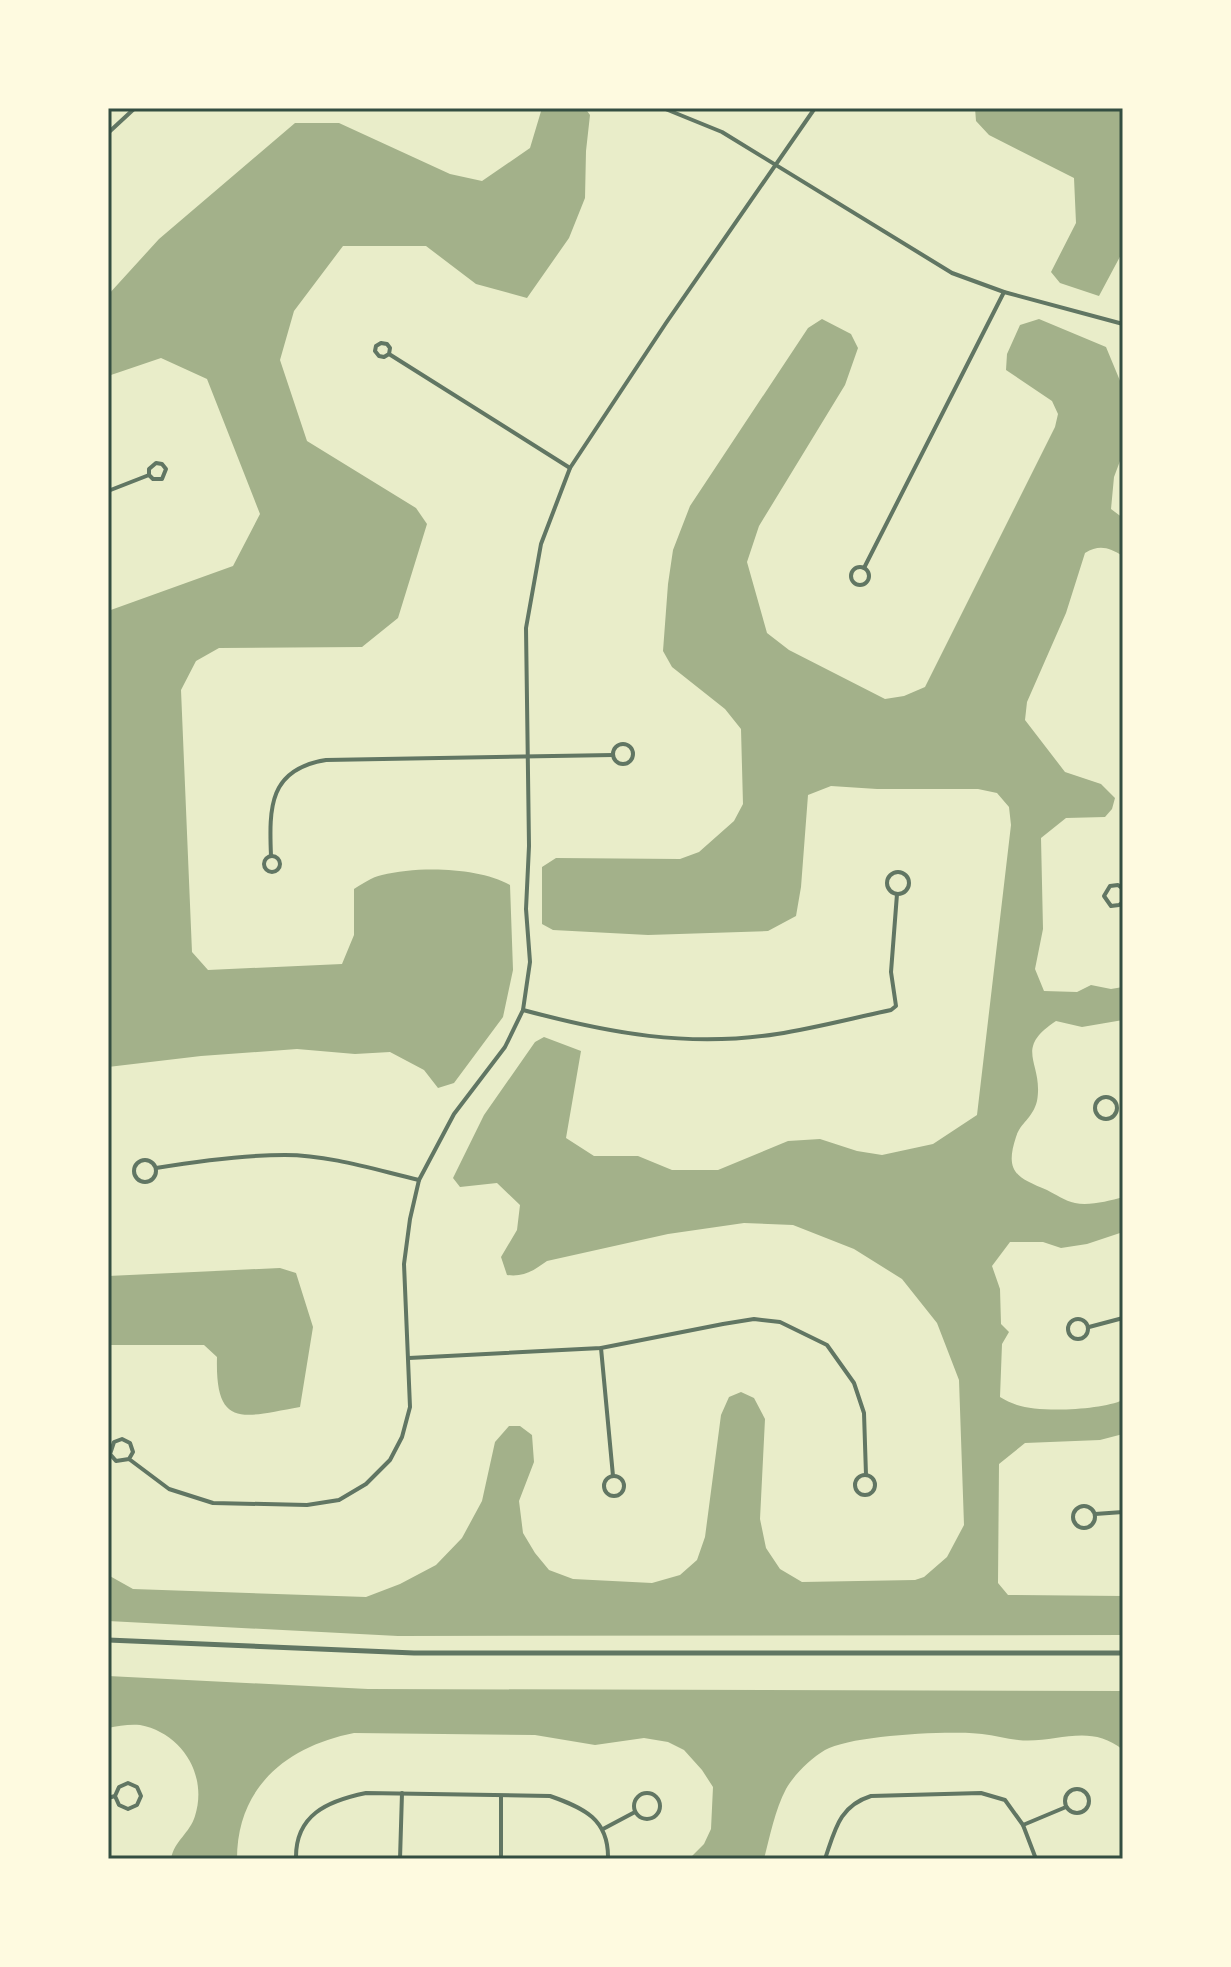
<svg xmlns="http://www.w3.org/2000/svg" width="1231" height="1967" font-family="Quicksand,sans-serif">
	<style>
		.water { fill: #a3b18a }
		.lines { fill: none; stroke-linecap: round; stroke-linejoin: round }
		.minor { stroke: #617663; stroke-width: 4 }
		.tertiary { stroke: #617663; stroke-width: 5 }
		.neatline { fill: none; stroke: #344e41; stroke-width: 3 }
	</style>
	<rect width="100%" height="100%" fill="#e9edc9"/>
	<!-- water -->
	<g class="water">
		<path d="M542 108H585L590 115 586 151 585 198 569 238 527 298 476 284 426 246H343L294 311 280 360 307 441 416 508 427 524 398 618 362 647 219 648 196 661 181 690 192 952 208 970 342 964 354 935V889C362 884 372 877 382 875 418 866 478 867 510 885L513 970 503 1017 454 1083 438 1088 424 1070 390 1052 355 1054 297 1049 201 1056 108 1067V611L233 566 260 514 207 379 161 358 108 376V295L159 239 295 123H339L450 174 482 181 530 148Z"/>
		<path d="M975 108H1123V251L1099 296 1060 283 1051 272 1076 223 1074 178 989 135 976 121Z"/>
		<path d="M822 319 851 334 858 348 845 385 759 526 747 562 767 633 789 650 885 699 904 696 925 687 1055 427 1058 414 1052 401 1006 370 1007 354 1020 325 1039 319 1106 347 1123 388V453L1114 477 1111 509 1123 518V556C1109 548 1100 544 1085 553L1066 613 1027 702 1025 720 1065 772 1101 784 1115 798 1112 809 1105 817 1066 818 1041 838 1043 929 1035 969 1044 991 1077 992 1091 985 1111 989 1123 987V1020L1082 1027 1056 1021C1012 1050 1044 1062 1037 1101 1033 1118 1020 1123 1016 1137 1004 1173 1018 1178 1047 1190 1055 1194 1065 1201 1075 1203 1089 1206 1109 1201 1123 1197V1232L1087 1244 1061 1248 1043 1242H1010L992 1266 1000 1289 1001 1324 1009 1332 1002 1344 1000 1397C1005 1400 1011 1403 1017 1405 1040 1413 1101 1410 1123 1400V1434L1100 1440 1025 1443 999 1464 998 1583 1008 1595 1123 1596V1635L398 1636 108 1621V1575L133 1589 366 1597 400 1584 436 1565 462 1538 482 1501 495 1442 509 1426H520L532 1435 534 1462 519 1501 523 1533 535 1553 549 1570 573 1579 652 1583 680 1575 697 1560 705 1537 721 1415 729 1397 741 1392 754 1398 765 1419 760 1519 766 1548 780 1569 802 1582 915 1580 924 1577 947 1557 964 1525 959 1380 937 1323 902 1279 854 1249 793 1225 744 1223 668 1234 547 1261C533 1271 524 1277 507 1275L501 1257 517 1230 520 1205 497 1183 460 1187 453 1178 484 1115 535 1042 544 1037 581 1051 566 1138 594 1156H638L672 1170H718L788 1141 820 1139 857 1151 882 1155 933 1144 977 1115 1011 825 1009 807 997 793 978 789H877L831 786 808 795 801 887 796 916 768 931 648 935 553 930 542 924V867L556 858 680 859 699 852 734 821 743 804 741 729 725 709 672 667 663 651 668 584 673 550 690 506 808 328Z"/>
		<path d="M280 1268 296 1273 313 1327 300 1407C243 1417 215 1430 217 1357L204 1345H108V1276Z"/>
		<path d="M108 1676 368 1689 1123 1691V1750C1089 1722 1056 1744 1018 1740 1006 1739 994 1735 982 1734 951 1730 851 1735 825 1750 811 1758 794 1775 786 1789 775 1810 770 1836 764 1859H689L704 1844 711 1829 713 1787 702 1770 684 1750 668 1742 644 1738 595 1745 535 1735 354 1733C288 1746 237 1786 237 1859H171C174 1841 190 1833 195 1816 208 1775 182 1733 140 1725 129 1724 118 1726 108 1728Z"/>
	</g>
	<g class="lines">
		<!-- minor -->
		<g class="minor">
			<path d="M663 108 722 132 952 273 1004 292 1123 324"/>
			<path d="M108 133 135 108"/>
			<path d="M389 354 390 348 387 344 381 343 376 346 375 351 379 356 384 357 389 354 570 468"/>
			<path d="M108 491 149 475 153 479H162L166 469 162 464 156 463 149 469V475"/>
			<circle cx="860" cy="576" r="9"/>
			<path d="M864 568 1004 292"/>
			<path d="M1123 674V698"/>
			<circle cx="623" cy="754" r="10"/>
			<path d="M271 856C269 807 269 769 326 760L613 755"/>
			<circle cx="272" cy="864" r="8"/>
			<circle cx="898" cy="883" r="11"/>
			<path d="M1123 889 1118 885 1110 886 1104 896 1111 906 1119 905 1123 902"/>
			<path d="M523 1010C609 1033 688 1048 777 1034 815 1028 853 1018 891 1010L896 1006 891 972 897 894"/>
			<circle cx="1106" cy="1108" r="11"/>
			<circle cx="145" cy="1171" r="11"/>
			<path d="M156 1168C198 1161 242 1155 285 1155 330 1155 376 1170 419 1180"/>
			<circle cx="1078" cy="1329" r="10"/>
			<path d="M1089 1327 1123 1318"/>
			<path d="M601 1348 613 1476"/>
			<path d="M409 1358 601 1348 723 1324 754 1319 780 1322 827 1345 854 1383 864 1413 866 1475"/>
			<path d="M129 1459 133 1452 130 1443 122 1439 114 1442 110 1454 116 1461 129 1459 169 1489 213 1503 307 1505 339 1500 366 1484 390 1460 402 1437 410 1407 404 1264 410 1219 419 1180 454 1114 505 1047 523 1010 530 962 526 909 529 846 526 628 541 544 570 468 666 323 815 108"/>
			<circle cx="865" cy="1485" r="10"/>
			<circle cx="614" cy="1486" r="10"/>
			<circle cx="1084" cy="1517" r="11"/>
			<path d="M1095 1514 1123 1512"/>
			<circle cx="1077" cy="1801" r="12"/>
			<circle cx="647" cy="1806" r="13"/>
			<path d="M501 1796V1859"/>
			<path d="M108 1798 115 1796 119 1787 128 1783 137 1787 141 1796 137 1805 128 1809 119 1805 115 1796"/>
			<path d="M1023 1825 1066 1807"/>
			<path d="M603 1829 635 1812"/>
			<path d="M296 1859C295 1815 327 1801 366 1793L550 1796C584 1808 609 1819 608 1859"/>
			<path d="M400 1859 402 1793"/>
			<path d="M825 1859C835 1830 839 1806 871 1796L981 1793 1005 1800 1023 1825 1036 1859"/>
		</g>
		<!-- tertiary -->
		<path class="tertiary" d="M108 1640 414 1653H1123"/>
	</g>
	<!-- border -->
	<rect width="1231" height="1967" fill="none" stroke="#fefae0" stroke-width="220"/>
	<rect x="110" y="110" width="1011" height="1747" class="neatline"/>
</svg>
